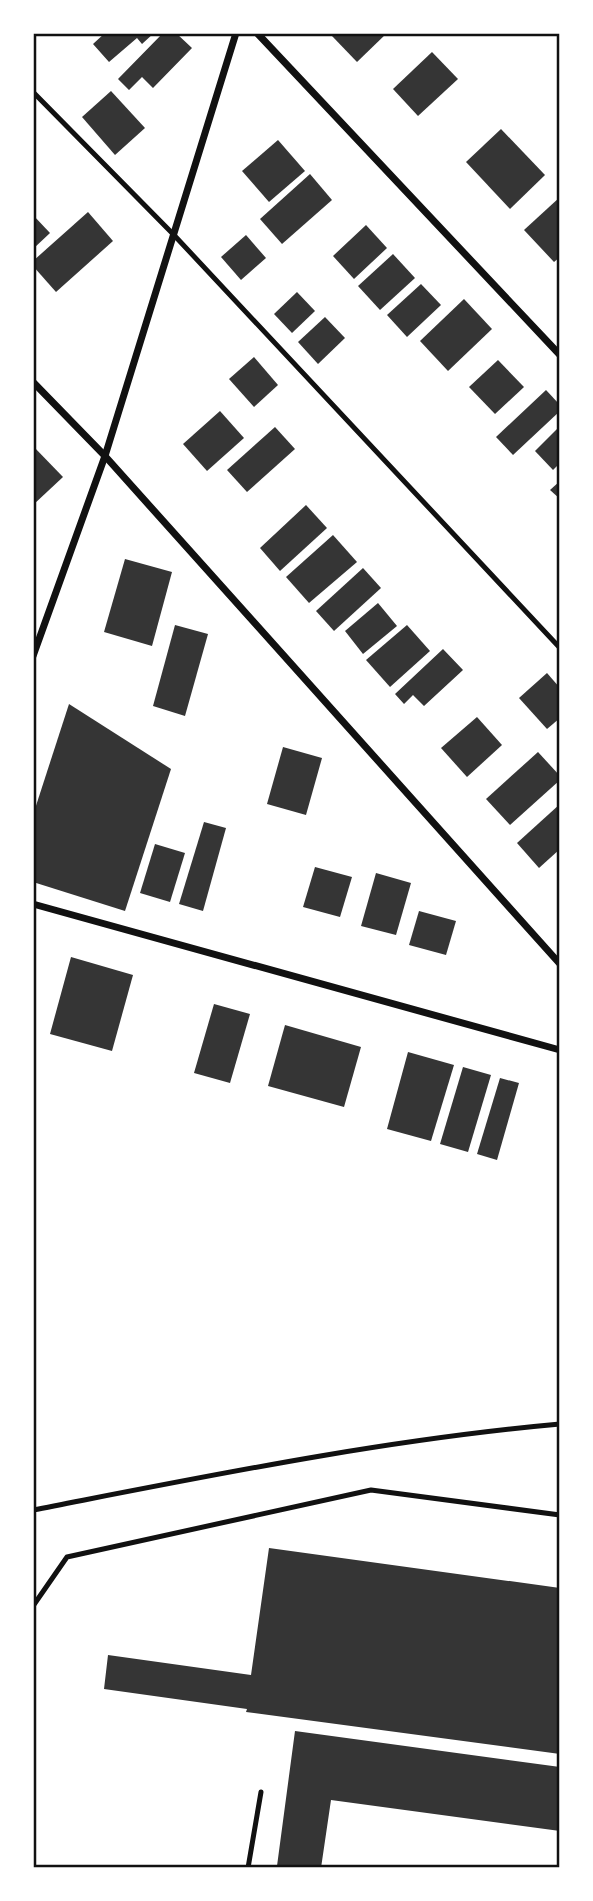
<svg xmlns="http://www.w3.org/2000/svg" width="593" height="1901" font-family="'Space Grotesk',sans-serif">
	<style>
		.building { fill: #353535 }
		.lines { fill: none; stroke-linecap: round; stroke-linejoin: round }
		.service { stroke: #111; stroke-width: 5 }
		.minor { stroke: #111; stroke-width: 7 }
		.neatline { fill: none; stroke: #111; stroke-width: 2.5 }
	</style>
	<rect width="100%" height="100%" fill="#fff"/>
	<!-- building -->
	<g class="building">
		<path d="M105 33H154L142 44 137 38 109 62 93 44Z"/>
		<path d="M163 33H176L192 48 153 88 142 77 129 90 118 79Z"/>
		<path d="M334 33H387L357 62 332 36Z"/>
		<path d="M432 52 458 79 418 116 393 89Z"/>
		<path d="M111 91 145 128 115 155 82 117Z"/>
		<path d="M501 129 545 175 510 209 466 162Z"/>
		<path d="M278 140 305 171 269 202 242 171Z"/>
		<path d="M310 174 332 200 282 244 260 219Z"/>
		<path d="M560 197V257L554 262 524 230Z"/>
		<path d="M88 212 113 241 56 292 33 266V261Z"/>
		<path d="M33 215 50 233 33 249Z"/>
		<path d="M366 225 387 248 354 279 333 256Z"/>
		<path d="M246 235 266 258 241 280 221 257Z"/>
		<path d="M393 254 415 278 380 310 358 286Z"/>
		<path d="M421 284 441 305 407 337 387 315Z"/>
		<path d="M297 292 315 311 292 333 274 314Z"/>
		<path d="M464 299 492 329 448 371 420 341Z"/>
		<path d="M325 317 345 338 318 364 298 342Z"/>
		<path d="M254 357 278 385 254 407 229 379Z"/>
		<path d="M498 360 524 387 495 414 469 387Z"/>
		<path d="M546 390 560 405V411L513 455 496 437Z"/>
		<path d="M220 411 244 438 207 471 183 444Z"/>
		<path d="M560 426V463L553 470 535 451Z"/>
		<path d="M275 427 295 449 247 492 227 470Z"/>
		<path d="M33 446 63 477 33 505Z"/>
		<path d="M560 481V499L550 490Z"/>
		<path d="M306 505 327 528 280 571 260 548Z"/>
		<path d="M333 535 357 562 309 603 286 577Z"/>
		<path d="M125 559 172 572 152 646 104 632Z"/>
		<path d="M363 568 381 588 334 631 316 611Z"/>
		<path d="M378 603 397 626 363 654 345 631Z"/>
		<path d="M175 625 208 634 185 716 153 706Z"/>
		<path d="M407 625 430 651 390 687 366 660Z"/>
		<path d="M443 649 463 670 424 706 413 695 404 704 395 694Z"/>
		<path d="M547 673 560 688V718L547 729 519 698Z"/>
		<path d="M69 704 171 769 125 911 33 882V815Z"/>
		<path d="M477 717 502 745 467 777 441 748Z"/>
		<path d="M283 747 322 758 306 815 267 804Z"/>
		<path d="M538 752 560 776V780L510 825 486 799Z"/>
		<path d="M560 804V849L539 868 517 843Z"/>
		<path d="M204 822 226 828 203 911 179 904Z"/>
		<path d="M155 844 185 853 170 902 140 893Z"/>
		<path d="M315 867 352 877 340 917 303 907Z"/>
		<path d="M376 873 411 883 396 935 361 926Z"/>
		<path d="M419 911 456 921 446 955 409 945Z"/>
		<path d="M71 957 133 975 112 1051 50 1034Z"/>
		<path d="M214 1004 250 1014 230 1083 194 1073Z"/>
		<path d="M285 1025 361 1047 344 1107 268 1086Z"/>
		<path d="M408 1052 454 1065 431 1141 387 1129Z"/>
		<path d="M463 1067 491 1075 468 1152 440 1144Z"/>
		<path d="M500 1078 519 1083 497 1160 477 1154Z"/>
		<path d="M269 1548 560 1588V1754L246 1712 247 1709 104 1689 108 1655 251 1675Z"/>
		<path d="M295 1731 560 1767V1831L331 1800 321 1868 277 1866Z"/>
	</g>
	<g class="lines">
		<!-- service -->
		<g class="service">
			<path d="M33 92 173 234 560 648"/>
			<path d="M33 1510C208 1476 382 1440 560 1424"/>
			<path d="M33 1606 67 1557 371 1490 560 1515"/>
			<path d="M248 1868 261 1792"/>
		</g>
		<!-- minor -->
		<g class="minor">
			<path d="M257 33 560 355"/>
			<path d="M33 382 105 456 560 964"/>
			<path d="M33 656 105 456 236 33"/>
			<path d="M33 904 560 1050"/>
		</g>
	</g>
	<!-- border -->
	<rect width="593" height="1901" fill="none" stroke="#ffffff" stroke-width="70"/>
	<rect x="35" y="35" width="523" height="1831" class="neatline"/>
</svg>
